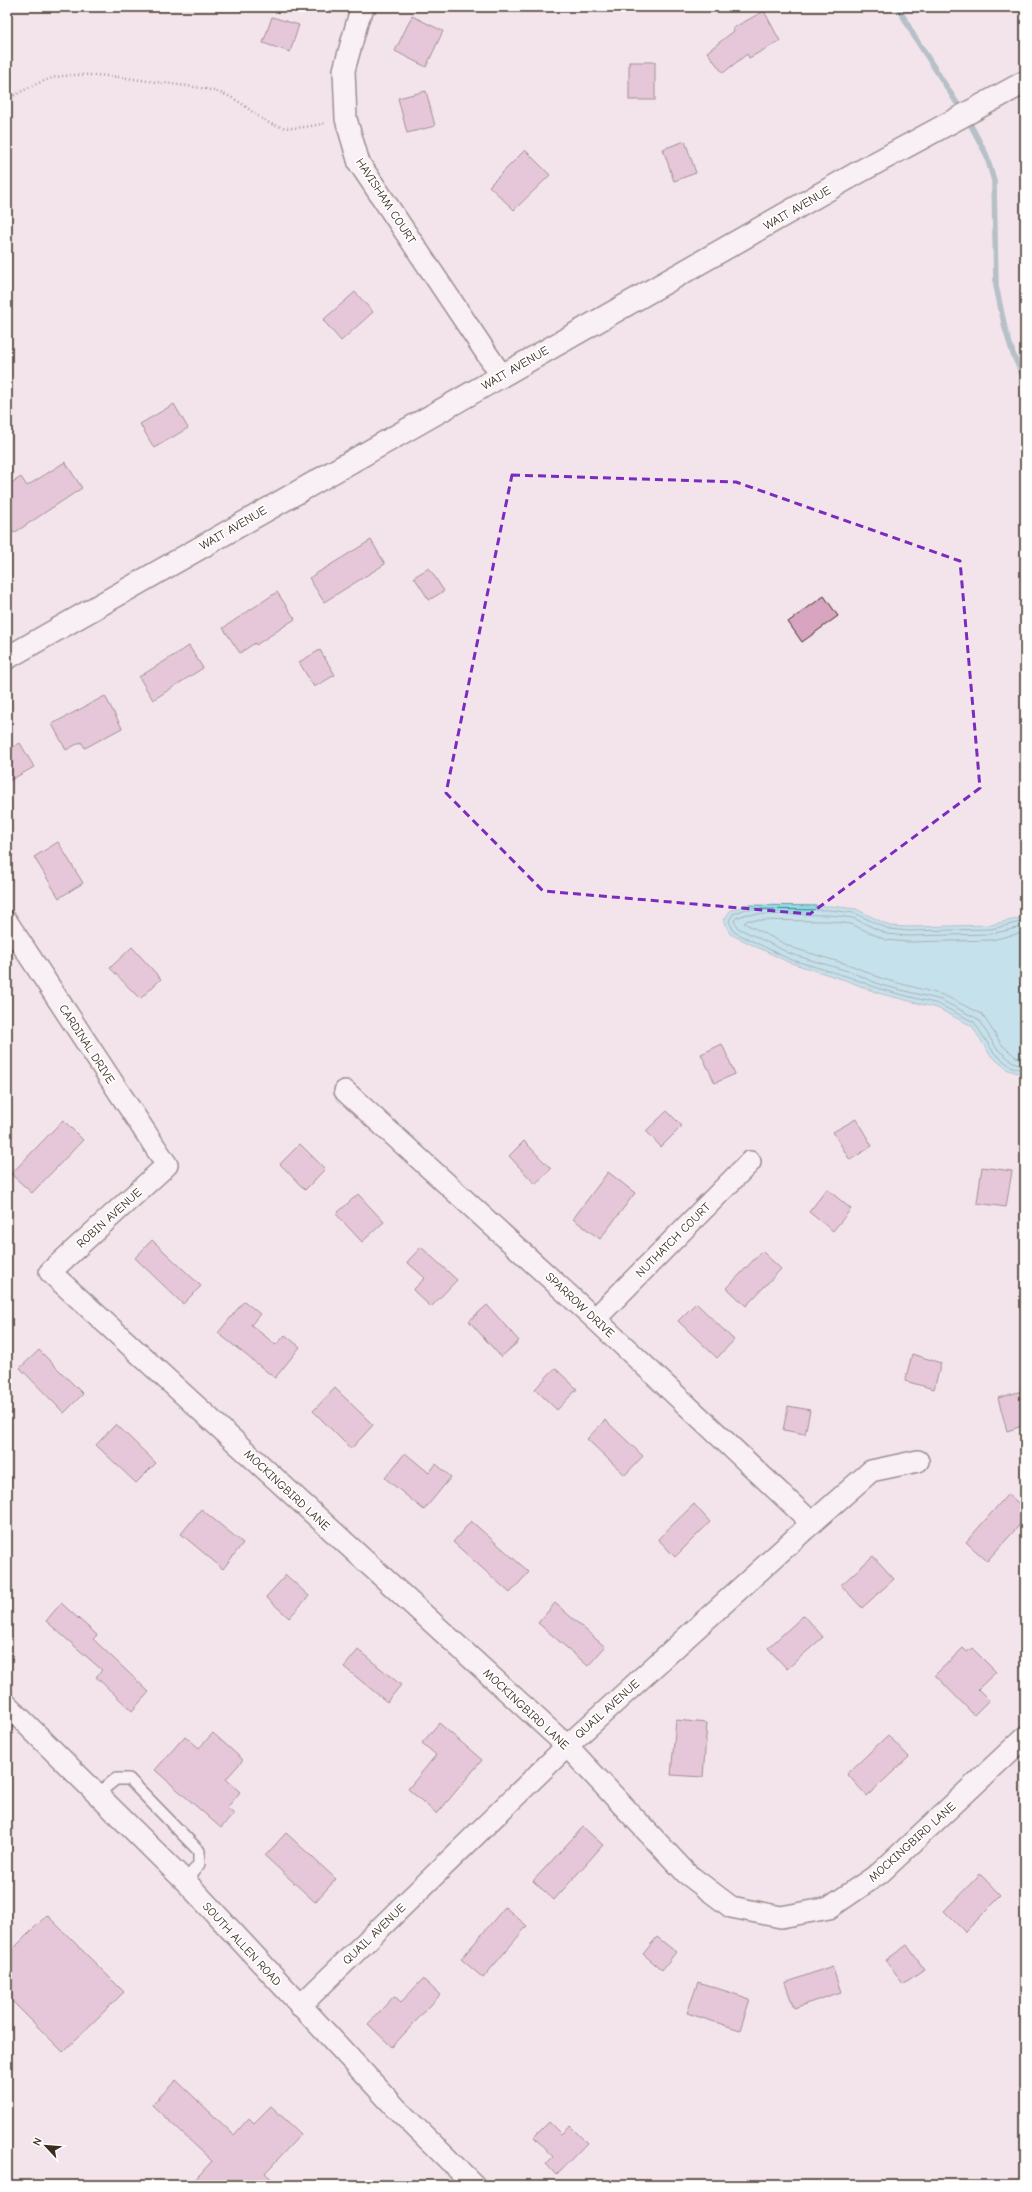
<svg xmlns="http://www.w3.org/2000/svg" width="1032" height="2192" font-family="'Comic Neue',sans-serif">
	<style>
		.water { fill: #8edeea; stroke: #6d9698 }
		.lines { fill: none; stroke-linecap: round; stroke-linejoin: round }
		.shore { stroke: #5c7270; stroke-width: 1 }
		.stream { stroke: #6d9698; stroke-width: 5.5 }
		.building { fill: #d8a5c1; stroke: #3b2a1e }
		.service-casing { stroke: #3b2a1e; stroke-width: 14 }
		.minor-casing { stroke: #3b2a1e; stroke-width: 24 }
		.secondary-casing { stroke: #3b2a1e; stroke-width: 25 }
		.path { stroke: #3b2a1e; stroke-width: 2.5; stroke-dasharray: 1 3; stroke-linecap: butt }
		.service { stroke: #fff; stroke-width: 11 }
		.minor { stroke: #fff; stroke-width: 21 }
		.secondary { stroke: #fff; stroke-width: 22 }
		.marked { fill: none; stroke: #7b2cbf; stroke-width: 3; stroke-dasharray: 8 5; stroke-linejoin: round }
		.labels { text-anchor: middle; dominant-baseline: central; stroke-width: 3.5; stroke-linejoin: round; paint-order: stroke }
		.street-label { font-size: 12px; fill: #3b2a1e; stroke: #fff }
	</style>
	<rect width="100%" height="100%" fill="#f3e4ec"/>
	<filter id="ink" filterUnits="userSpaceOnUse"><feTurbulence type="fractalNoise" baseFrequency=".025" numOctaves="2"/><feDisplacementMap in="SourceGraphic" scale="8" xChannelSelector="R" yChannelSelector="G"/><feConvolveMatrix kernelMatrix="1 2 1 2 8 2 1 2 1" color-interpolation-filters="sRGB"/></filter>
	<g filter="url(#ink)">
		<!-- water -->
		<path class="water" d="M745 905 830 906 856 909 890 926 909 927 990 925 1025 917V1075L1008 1070 990 1055 972 1026 937 1008 878 993 848 981 788 962 730 934 724 920 730 911Z"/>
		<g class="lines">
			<!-- shore -->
			<g class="shore">
				<path d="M1025 921 991 929 909 931 889 929 854 913 830 910 746 909 733 914 729 921 734 932 789 959 849 977 880 989 938 1004 974 1022 994 1053 1010 1066 1025 1071"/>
				<path d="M1025 926 991 934 908 936 887 934 853 918 830 915 747 914 736 918 734 921 738 928 791 954 851 972 881 985 941 1000 978 1019 997 1049 1013 1062 1025 1066"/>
				<path d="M1025 932 992 940 908 942 886 940 851 924 829 921 748 920 744 923 793 948 853 966 883 979 943 995 982 1014 1002 1045 1016 1057 1025 1060"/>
			</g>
			<!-- stream -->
			<g class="stream">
				<path d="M898 7 914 36 962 111"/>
				<path d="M967 118 986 154 994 181 996 286 1005 328 1013 354 1025 380"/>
			</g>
		</g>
		<!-- building -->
		<g class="building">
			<path d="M764 11 780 41 749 58 747 54 723 73 707 52 734 31 733 28Z"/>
			<path d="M412 16 443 31 426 67 395 51Z"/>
			<path d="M272 17 299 25 290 52 263 43Z"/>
			<rect x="629" y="62" width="26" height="38"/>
			<path d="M426 91 435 126 407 133 398 98Z"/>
			<path d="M685 141 696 173 674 181 663 149Z"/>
			<path d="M525 150 550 175 514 210 489 186Z"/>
			<path d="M355 292 373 312 341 341 323 320Z"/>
			<path d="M174 404 188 428 154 448 140 424Z"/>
			<path d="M65 462 82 488 14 533 7 523V486L21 477 27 486Z"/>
			<path d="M371 540 385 564 324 602 309 578Z"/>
			<path d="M429 568 444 591 429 600 414 577Z"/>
			<path d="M277 592 295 619 256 645 255 643 240 653 223 628Z"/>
			<path d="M824 596 838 616 802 642 788 622Z"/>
			<path d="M189 646 203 668 153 700 139 677Z"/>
			<path d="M320 650 335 675 314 687 299 662Z"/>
			<path d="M105 696 122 728 85 748 81 742 66 750 52 724Z"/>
			<path d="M20 743 34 767 7 782V750Z"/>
			<path d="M58 842 83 883 59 898 34 857Z"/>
			<path d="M132 947 161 979 140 999 110 968Z"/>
			<path d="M722 1044 735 1074 715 1083 701 1054Z"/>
			<path d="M667 1111 682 1126 661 1147 646 1131Z"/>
			<path d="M856 1119 872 1146 850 1160 833 1132Z"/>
			<path d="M63 1120 83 1140 32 1193 11 1174Z"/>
			<path d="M524 1141 551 1169 535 1184 509 1156Z"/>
			<path d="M300 1144 325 1169 305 1190 280 1164Z"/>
			<path d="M982 1167 1012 1171 1006 1207 977 1203Z"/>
			<path d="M608 1172 635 1193 600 1239 573 1219Z"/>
			<path d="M827 1189 851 1209 833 1231 809 1212Z"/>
			<path d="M358 1194 384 1222 362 1242 336 1214Z"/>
			<path d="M152 1240 201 1286 183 1304 135 1258Z"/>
			<path d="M421 1247 457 1280 431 1307 413 1290 425 1278 407 1262Z"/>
			<path d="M762 1251 781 1269 746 1306 727 1288Z"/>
			<path d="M244 1301 260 1314 251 1325 276 1345 285 1335 300 1347 275 1378 218 1333Z"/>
			<path d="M696 1303 734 1340 717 1358 678 1321Z"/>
			<path d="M487 1305 519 1341 501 1357 469 1321Z"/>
			<path d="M39 1350 83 1394 64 1413 20 1368Z"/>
			<path d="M912 1354 941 1363 934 1389 905 1381Z"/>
			<path d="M555 1368 577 1389 557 1410 535 1389Z"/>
			<path d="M335 1388 373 1425 351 1449 313 1411Z"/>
			<path d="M1025 1390V1425L1007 1431 998 1398Z"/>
			<path d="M788 1406 810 1410 805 1434 783 1430Z"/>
			<path d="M605 1420 643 1456 625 1475 587 1439Z"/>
			<path d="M116 1424 156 1463 136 1483 96 1445Z"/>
			<path d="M405 1453 429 1473 436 1464 451 1477 424 1510 385 1478Z"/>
			<path d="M1008 1494 1025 1509V1519L987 1561 966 1542Z"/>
			<path d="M694 1504 710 1522 675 1557 658 1539Z"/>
			<path d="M201 1509 243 1543 223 1569 181 1534Z"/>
			<path d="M471 1521 529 1572 510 1593 453 1542Z"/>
			<path d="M873 1556 894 1579 862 1608 841 1585Z"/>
			<path d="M286 1575 309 1596 289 1618 266 1597Z"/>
			<path d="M61 1603 97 1635 93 1639 149 1692 132 1711 96 1677 102 1670 46 1621Z"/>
			<path d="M555 1603 605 1647 588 1666 538 1623Z"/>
			<path d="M804 1615 823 1637 787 1669 768 1648Z"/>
			<path d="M963 1648 967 1652 972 1648 996 1672 978 1689 989 1700 974 1715 935 1675Z"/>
			<path d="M358 1650 401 1685 387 1702 344 1667Z"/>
			<path d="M676 1720 707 1723 703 1777 671 1775Z"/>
			<path d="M439 1723 482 1760 437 1814 408 1789 436 1755 422 1743Z"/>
			<path d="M213 1733 243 1760 226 1779 240 1792 227 1808 234 1814 221 1828 155 1770 185 1736 199 1748Z"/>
			<path d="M888 1735 909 1757 867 1796 847 1774Z"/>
			<path d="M583 1827 603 1845 554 1900 533 1881Z"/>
			<path d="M286 1833 336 1879 315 1902 265 1856Z"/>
			<path d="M980 1874 1001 1896 965 1932 944 1911Z"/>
			<path d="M505 1907 527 1926 483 1978 461 1959Z"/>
			<path d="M47 1915 124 1992 63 2052 7 1996V1955Z"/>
			<path d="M657 1937 676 1952 662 1970 643 1954Z"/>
			<path d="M907 1945 924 1969 903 1984 886 1960Z"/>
			<path d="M832 1966 841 1992 794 2008 785 1983Z"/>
			<path d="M423 1979 440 1995 392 2047 368 2024 394 1996 401 2002Z"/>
			<path d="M698 1982 750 1999 740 2030 687 2013Z"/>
			<path d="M176 2080 234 2135 249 2118 254 2123 271 2106 301 2134 265 2173 278 2185H190L212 2161 152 2105Z"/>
			<path d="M549 2122 561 2134 570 2126 587 2143 556 2175 546 2164 553 2157 534 2137Z"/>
		</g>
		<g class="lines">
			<defs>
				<path id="service" d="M97 1794 116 1779H129L199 1851V1864L185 1882"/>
				<g id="minor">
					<path d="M364 7 359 16 344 70 346 119 359 163 501 375"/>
					<path d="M7 922 167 1165 50 1272 567 1746 686 1873 731 1907 781 1917 829 1908 880 1873 1025 1737"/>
					<path d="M345 1091 595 1319 812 1523"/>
					<path d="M595 1319 750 1162"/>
					<path d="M7 1705 189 1885 396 2108 474 2185"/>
					<path d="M300 2006 567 1746 812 1523 871 1471 918 1461"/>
				</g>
				<path id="secondary" d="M7 658 859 172 1025 82"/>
			</defs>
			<!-- service casing -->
			<use href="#service" class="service-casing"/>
			<!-- minor casing -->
			<use href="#minor" class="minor-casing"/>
			<!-- secondary casing -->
			<use href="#secondary" class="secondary-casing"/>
			<!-- path -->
			<path class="path" d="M7 99C25 90 44 78 63 76 96 72 131 79 164 83 184 86 207 87 226 95 241 101 251 112 264 120 284 133 305 127 326 123"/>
			<!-- service -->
			<use href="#service" class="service"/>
			<!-- minor -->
			<use href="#minor" class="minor"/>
			<!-- secondary -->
			<use href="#secondary" class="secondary"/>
		</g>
	</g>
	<!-- marked area -->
	<path d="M0 0H1032V2192H0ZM512 475 736 482 960 561 980 788 810 914 543 891 446 793Z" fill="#f3e4ec" fill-opacity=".55" fill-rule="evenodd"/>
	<path class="marked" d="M512 475 736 482 960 561 980 788 810 914 543 891 446 793Z"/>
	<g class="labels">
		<!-- street labels -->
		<g class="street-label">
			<text transform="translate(386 201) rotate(57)">HAVISHAM COURT</text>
			<text transform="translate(797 208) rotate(-30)">WAIT AVENUE</text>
			<text transform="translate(515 368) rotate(-30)">WAIT AVENUE</text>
			<text transform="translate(233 528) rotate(-30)">WAIT AVENUE</text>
			<text transform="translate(87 1044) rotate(57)">CARDINAL DRIVE</text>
			<text transform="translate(109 1218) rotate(-42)">ROBIN AVENUE</text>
			<text transform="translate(673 1240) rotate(-45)">NUTHATCH COURT</text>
			<text transform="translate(580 1305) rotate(43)">SPARROW DRIVE</text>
			<text transform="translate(287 1490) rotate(43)">MOCKINGBIRD LANE</text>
			<text transform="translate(526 1709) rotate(43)">MOCKINGBIRD LANE</text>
			<text transform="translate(607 1709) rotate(-42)">QUAIL AVENUE</text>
			<text transform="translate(912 1842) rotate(-42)">MOCKINGBIRD LANE</text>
			<text transform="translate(374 1934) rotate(-44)">QUAIL AVENUE</text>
			<text transform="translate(242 1944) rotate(47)">SOUTH ALLEN ROAD</text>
		</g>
	</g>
	<!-- margin -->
	<rect width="1032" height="2192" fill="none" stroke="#fff" stroke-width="24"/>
	<rect x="12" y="12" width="1008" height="2168" fill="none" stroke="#3b2a1e" stroke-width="1.5" filter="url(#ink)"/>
	<!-- north arrow -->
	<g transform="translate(46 2146) rotate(296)" stroke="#ffffff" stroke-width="3" paint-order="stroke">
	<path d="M0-3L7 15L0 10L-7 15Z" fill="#3b2a1e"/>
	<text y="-6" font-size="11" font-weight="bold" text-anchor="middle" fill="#3b2a1e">N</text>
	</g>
</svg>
